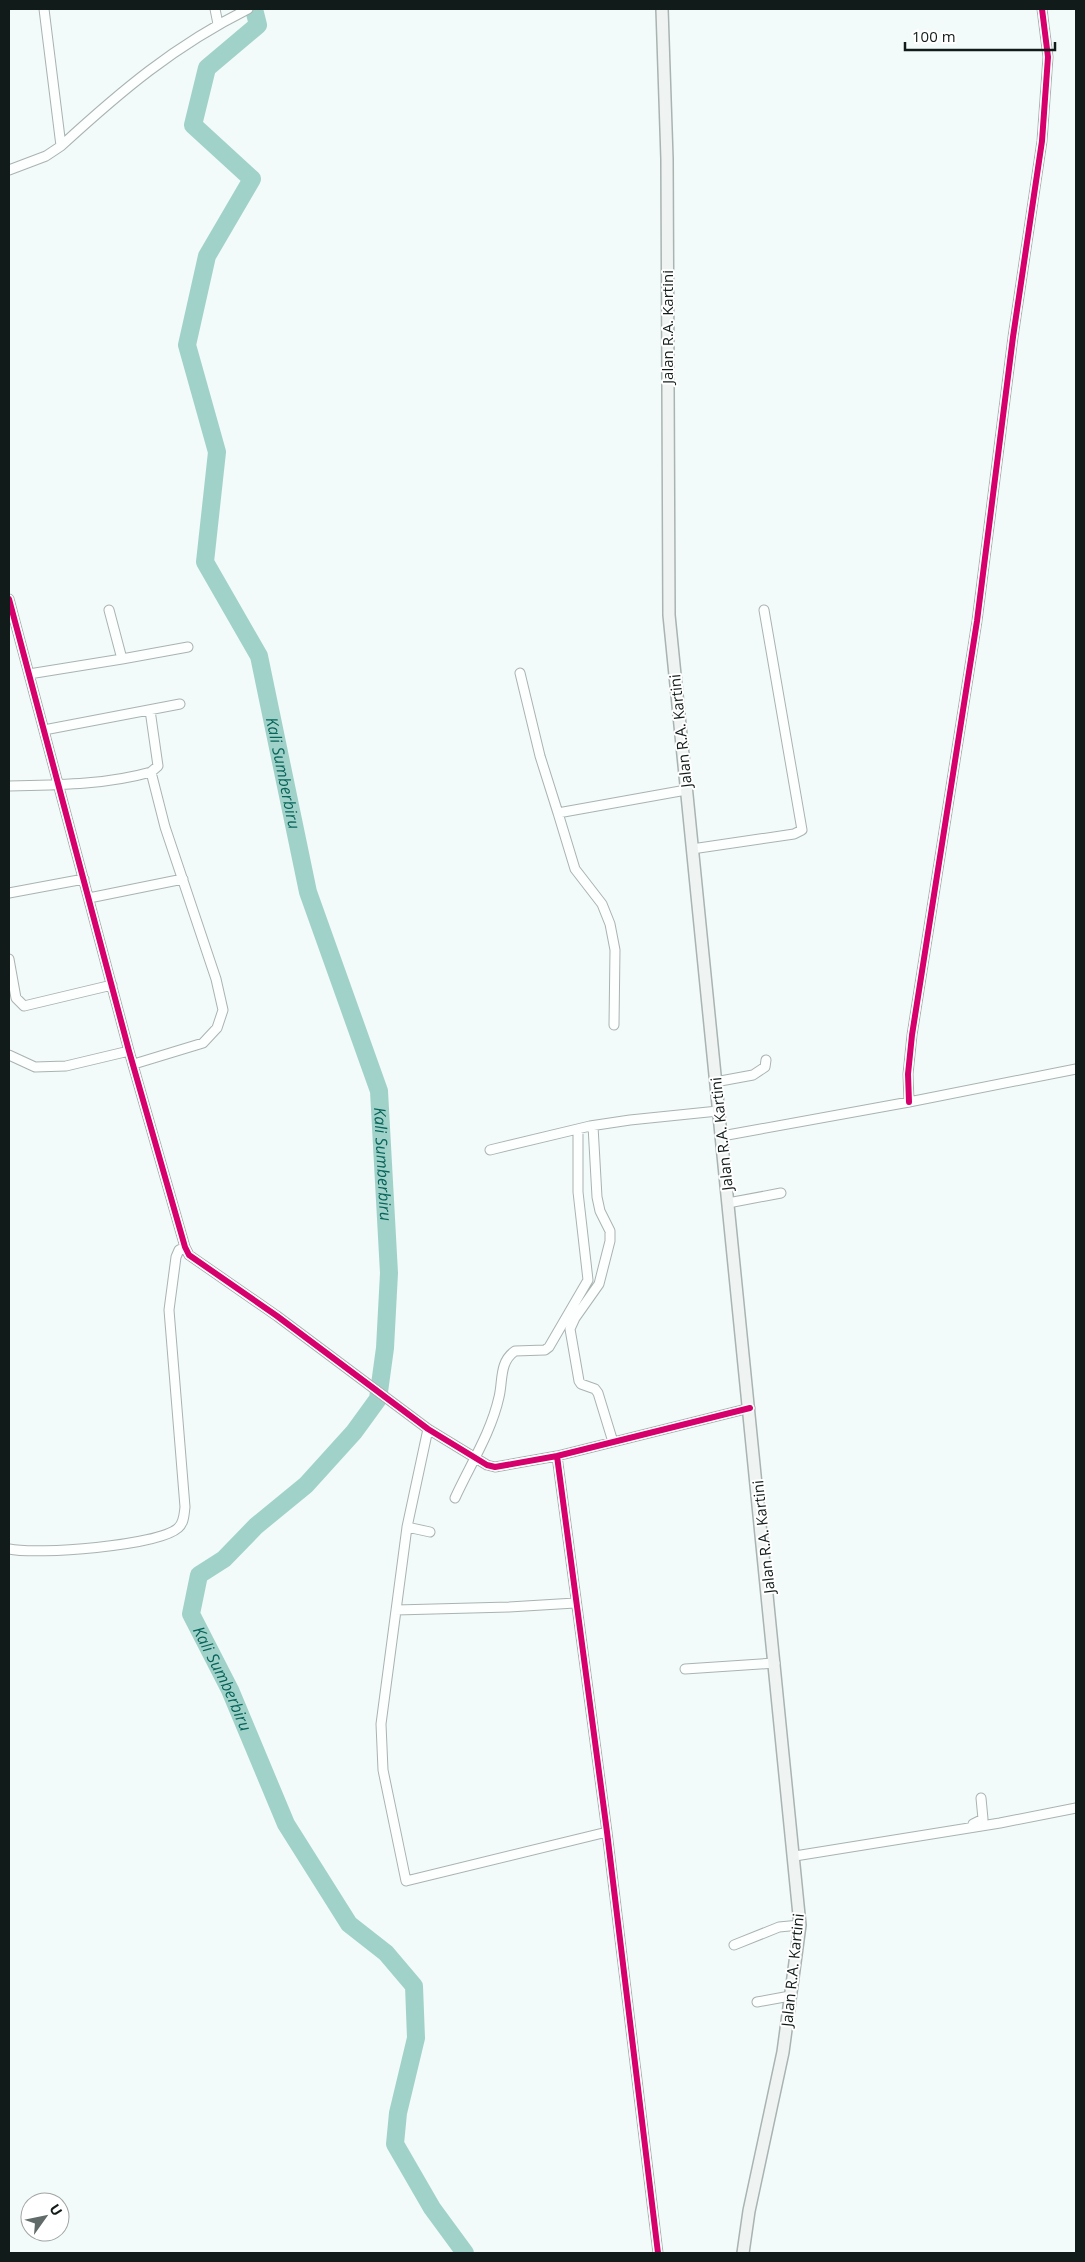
<svg xmlns="http://www.w3.org/2000/svg" width="1085" height="2262" viewBox="0 0 1085 2262" font-family="'Open Sans',sans-serif">
<style>
.lines{fill:none;stroke-linecap:round;stroke-linejoin:round}
.river{stroke:#a1d2c9;stroke-width:18}
.minor-casing{stroke:#a9b3b1;stroke-width:11}
.secondary-casing{stroke:#a9b3b1;stroke-width:14}
.minor{stroke:#fdfefe;stroke-width:9}
.secondary{stroke:#eff4f3;stroke-width:11}
.cycleway-casing{stroke:#fff;stroke-width:9}
.cycleway{stroke:#d6006c;stroke-width:6}
.labels{text-anchor:middle;dominant-baseline:central;stroke-width:4;stroke-linejoin:round;paint-order:stroke}
.street-label{font-size:15px;fill:#111c1a;stroke:#fff}
.water-label{font-size:16px;font-style:italic;fill:#06645a;stroke:#fff}
</style>
<rect width="100%" height="100%" fill="#f2fbf9"/>
<g class="lines">
<!-- river -->
<path class="river" id="s1" d="M254 9 258 25 207 68 193 125 252 179 207 256 187 345 217 452 205 562 259 656 308 892 379 1091 389 1273 385 1348 378 1399 354 1432 306 1485 256 1526 224 1559 199 1575 191 1614 230 1690 286 1824 349 1924 386 1953 414 1986 416 2038 398 2113 395 2144 432 2208 465 2253"/>
<defs>
<path id="minor" d="M215 9 218 24
M61 146C121 91 174 46 248 9
M9 170 46 156 61 146 44 9
M9 599 129 1051 185 1247 189 1255 277 1316 428 1429 487 1465 495 1467 557 1456 750 1408
M122 659 188 647
M520 673 540 756 558 813
M29 674 122 659 109 610
M150 710 158 766 151 772
M44 730 180 704
M9 786C56 785 105 785 151 772L165 827 216 979 223 1010 217 1028 203 1043 134 1064
M692 849 794 834 802 830 764 610
M9 893 84 879
M89 898 183 879
M9 959 16 998 24 1006 112 985
M614 1025 615 950 610 924 602 904 575 869 558 813 686 790
M9 1055 35 1067 66 1066 129 1051
M715 1082 753 1075 765 1067 766 1060
M909 1102 908 1074 912 1035 977 621 1013 337 1042 141 1048 57 1042 9
M593 1126 597 1197 600 1211 610 1231V1241L599 1284 575 1318 570 1329 579 1381 581 1384 595 1389 598 1393 613 1442
M722 1136 909 1102 1076 1069
M490 1150 590 1126 630 1120 718 1111
M728 1203 781 1193
M428 1429 407 1527 381 1724 383 1770 406 1881 607 1832
M557 1456 607 1832 658 2253
M455 1498C470 1465 491 1433 499 1397 503 1381 499 1362 515 1351L545 1350 549 1347 588 1280 578 1192V1129
M407 1527 430 1532
M9 1549C37 1555 158 1546 178 1528 184 1523 184 1515 185 1507L169 1310 176 1257 179 1250 185 1247
M396 1610 509 1607 575 1603
M685 1669 775 1663
M973 1824 983 1819 981 1798
M795 1856 1000 1823 1076 1808
M734 1945 779 1927 800 1925
M757 2002 790 1996"/>
<path id="secondary" d="M662 9 667 159 669 615 800 1925 783 2052 749 2211 743 2253"/>
</defs>
<!-- minor casing -->
<use href="#minor" class="minor-casing"/>
<!-- secondary casing -->
<use href="#secondary" class="secondary-casing"/>
<!-- minor -->
<use href="#minor" class="minor"/>
<!-- secondary -->
<use href="#secondary" class="secondary"/>
<defs>
<path id="cycleway" d="M9 599 129 1051 185 1247 189 1255 277 1316 428 1429 487 1465 495 1467 557 1456 750 1408
M909 1102 908 1074 912 1035 977 621 1013 337 1042 141 1048 57 1042 9
M557 1456 607 1832 658 2253"/>
</defs>
<!-- cycleway casing -->
<use href="#cycleway" class="cycleway-casing"/>
<!-- cycleway -->
<use href="#cycleway" class="cycleway"/>
</g>
<g class="labels">
<!-- street labels -->
<g class="street-label">
<text transform="translate(667 327) rotate(-90)">Jalan R.A. Kartini</text>
<text transform="translate(680 731) rotate(-96)">Jalan R.A. Kartini</text>
<text transform="translate(721 1134) rotate(-96)">Jalan R.A. Kartini</text>
<text transform="translate(763 1537) rotate(-96)">Jalan R.A. Kartini</text>
<text transform="translate(792 1970) rotate(-84)">Jalan R.A. Kartini</text>
</g>
<!-- water labels -->
<g class="water-label">
<text stroke="none"><textPath href="#s1" startOffset="852">Kali Sumberbiru</textPath></text>
<text stroke="none"><textPath href="#s1" startOffset="1258">Kali Sumberbiru</textPath></text>
<text stroke="none"><textPath href="#s1" startOffset="1858">Kali Sumberbiru</textPath></text>
</g>
</g>
<!-- border -->
<rect width="1085" height="2262" fill="none" stroke="#111c1a" stroke-width="20"/>
<!-- north arrow -->
<g transform="translate(45 2217) rotate(57)"><circle r="24" fill="#ffffff" stroke="#a0a4a3"/>
<path d="M0-4L9 19L0 12L-9 19Z" fill="#606a68"/>
<text y="-8" font-size="14" font-weight="bold" text-anchor="middle" fill="#111c1a">U</text>
</g>
<!-- scale -->
<path d="M905 42v8h150v-8" fill="none" stroke="#111c1a" stroke-width="2.5"/>
<text x="912" y="42" font-size="15" fill="#111c1a" stroke="#ffffff" stroke-width="4" paint-order="stroke">100 m</text>
</svg>
